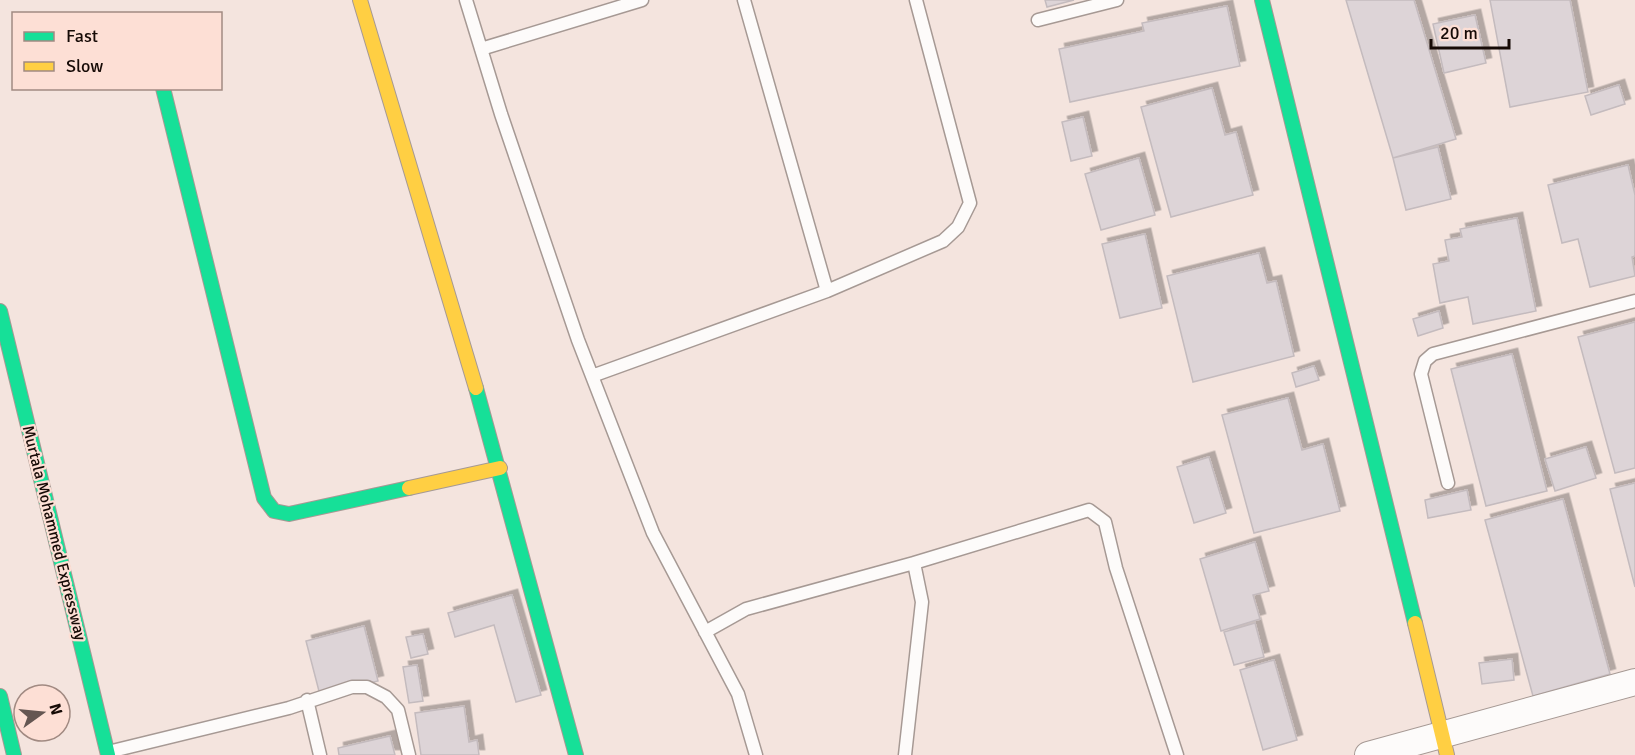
<svg xmlns="http://www.w3.org/2000/svg" width="1635" height="755" viewBox="0 0 1635 755" font-family="Signika,sans-serif">
<style>
.building{fill:#ddd4d7;stroke:#c4bbbe;stroke-width:1.5;filter:url(#shadow)}
.lines{fill:none;stroke-linecap:round;stroke-linejoin:round}
.lane-casing{stroke:#a69994;stroke-width:15}
.street-casing{stroke:#a69994;stroke-width:28}
.fast-casing{stroke:#a69994;stroke-width:16}
.slow-casing{stroke:#a69994;stroke-width:16}
.lane{stroke:#fdfbfa;stroke-width:12}
.street{stroke:#fdfbfa;stroke-width:26}
.fast{stroke:#16e098;stroke-width:14}
.slow{stroke:#ffcf43;stroke-width:14}
.labels{text-anchor:middle;dominant-baseline:central;stroke-width:4.5;stroke-linejoin:round;paint-order:stroke}
.street-label{font-size:16px;fill:#160a06;stroke:#fddfd5}
</style>
<defs>
<filter id="shadow"><feDropShadow dx="5.5" dy="-5.5" stdDeviation="0" flood-color="#0004"/></filter>
</defs>
<rect width="100%" height="100%" fill="#f4e4de"/>
<!-- building -->
<path class="building" d="M1045 0H1074L1047 7Z
M1346 0H1414L1456 139 1393 158Z
M1490 0H1570L1588 92 1510 107Z
M1227 6 1240 66 1070 102 1059 49 1144 31 1142 23Z
M1475 15 1486 63 1444 73 1433 24Z
M1619 85 1625 104 1591 115 1585 96Z
M1212 88 1225 135 1236 132 1253 195 1171 217 1141 107Z
M1083 117 1092 156 1071 161 1062 122Z
M1438 147 1451 199 1406 210 1393 158Z
M1139 158 1155 215 1101 230 1085 174Z
M1628 165 1635 195V256L1632 257 1635 276 1590 287 1578 239 1562 243 1548 185Z
M1517 218 1536 311 1473 324 1468 297 1440 303 1433 264 1449 261 1445 240 1462 237 1460 229Z
M1145 234 1162 308 1120 318 1102 244Z
M1259 253 1267 283 1276 281 1294 356 1193 382 1167 276Z
M1439 311 1443 328 1418 336 1413 319Z
M1635 322V468L1615 473 1578 337Z
M1512 354 1547 491 1486 506 1451 369Z
M1314 366 1319 380 1296 387 1292 373Z
M1288 398 1302 450 1323 444 1340 511 1254 533 1222 415Z
M1586 447 1596 478 1555 491 1545 459Z
M1209 457 1226 513 1194 523 1177 467Z
M1635 483V587L1610 489Z
M1467 490 1471 510 1428 518 1425 500Z
M1563 499 1610 674 1533 696 1485 520Z
M1255 542 1269 591 1253 595 1260 619 1221 631 1200 559Z
M512 595 541 695 516 702 494 625 455 637 448 613Z
M1255 623 1264 657 1234 665 1224 632Z
M364 626 378 681 320 695 306 641Z
M423 634 428 654 411 658 406 637Z
M1512 659 1514 680 1482 684 1479 663Z
M1274 660 1297 740 1263 750 1240 670Z
M417 665 423 701 409 703 403 667Z
M464 706 469 742 477 740 479 755H421L415 713Z
M390 736 395 755H339L338 748Z"/>
<g class="lines">
<defs>
<path id="lane" d="M466 0 501 114 578 340 653 533 738 694 756 755
M744 0 827 291
M1038 20 1117 0
M481 49 642 0
M592 376 827 291 943 241 958 227 970 203 916 0
M1448 483 1421 374 1425 361 1433 354 1635 301
M705 632 746 609 914 563
M307 700 320 755
M108 752 289 708 352 687H367L386 697 398 710 409 755
M905 755 922 602 914 563 1089 510 1105 522 1116 568 1177 755"/>
<path id="street" d="M1368 755 1635 682"/>
<path id="fast" d="M1262 0 1415 623
M163 88 264 498 274 511 289 514 409 488
M0 311 108 755
M476 388 576 755
M0 696 14 755"/>
<path id="slow" d="M360 0 476 388
M409 488 500 468
M1415 623 1447 755"/>
</defs>
<!-- lane casing -->
<use href="#lane" class="lane-casing"/>
<!-- street casing -->
<use href="#street" class="street-casing"/>
<!-- fast casing -->
<use href="#fast" class="fast-casing"/>
<!-- slow casing -->
<use href="#slow" class="slow-casing"/>
<!-- lane -->
<use href="#lane" class="lane"/>
<!-- street -->
<use href="#street" class="street"/>
<!-- fast -->
<use href="#fast" class="fast"/>
<!-- slow -->
<use href="#slow" class="slow"/>
</g>
<g class="labels">
<!-- street labels -->
<g class="street-label">
<text transform="translate(54 533) rotate(76)">Murtala Mohammed Expressway</text>
</g>
</g>
<!-- legend -->
<rect x="12" y="12" width="210" height="78" fill="#fddfd5" stroke="#a18a82" stroke-width="1.5"/>
<rect x="24" y="32" width="30" height="9" fill="#16e098" stroke="#a18a82" stroke-width="1.5"/>
<text x="66" y="42" font-size="18" fill="#160a06">Fast</text>
<rect x="24" y="62" width="30" height="9" fill="#ffcf43" stroke="#a18a82" stroke-width="1.5"/>
<text x="66" y="72" font-size="18" fill="#160a06">Slow</text>
<!-- north arrow -->
<g transform="translate(42 713) rotate(75)"><circle r="28" fill="#fddfd5" stroke="#a18a82" stroke-width="1.5"/>
<path d="M0-4.5L10 22L0 15L-10 22Z" fill="#645652"/>
<text y="-9" font-size="16" font-weight="bold" text-anchor="middle" fill="#160a06">N</text>
</g>
<!-- scale -->
<path d="M1431 39v9h78v-9" fill="none" stroke="#160a06" stroke-width="3"/>
<text x="1440" y="39" font-size="18" fill="#160a06" stroke="#fddfd5" stroke-width="4.5" paint-order="stroke">20 m</text>
</svg>
